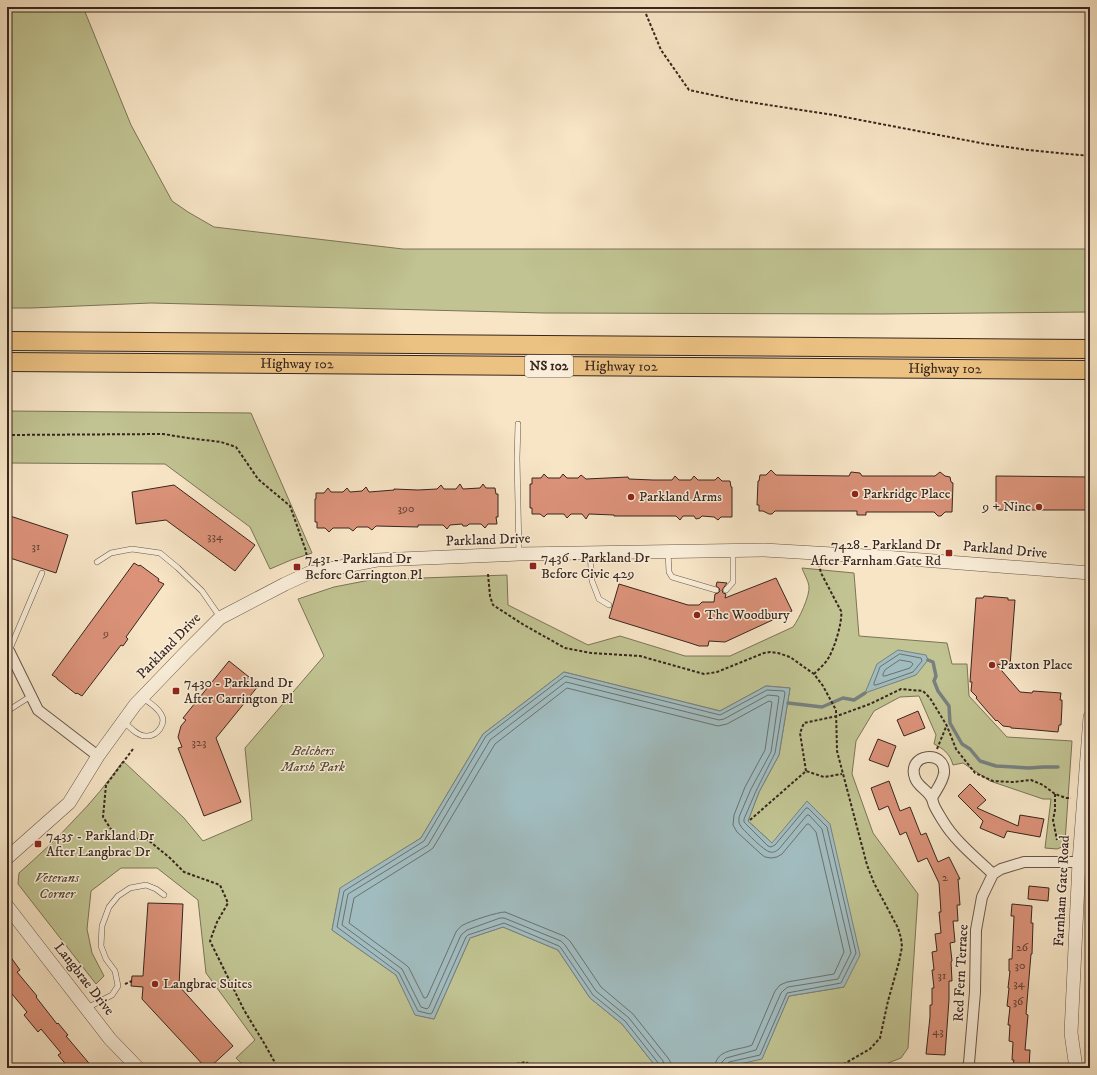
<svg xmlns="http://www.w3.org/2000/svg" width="1097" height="1075" viewBox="0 0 1097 1075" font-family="'IM FELL DW Pica',serif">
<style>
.green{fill:#c1c392;stroke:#7c7458}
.water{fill:#a1bcbf;stroke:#77807f}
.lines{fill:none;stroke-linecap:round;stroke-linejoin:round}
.shore{stroke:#6c716e;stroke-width:1}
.stream{stroke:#77807f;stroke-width:3.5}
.building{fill:#db9279;stroke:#38261e}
.service-casing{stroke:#685648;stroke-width:6}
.minor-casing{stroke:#685648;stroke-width:12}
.tertiary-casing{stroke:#685648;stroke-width:14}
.motorway-casing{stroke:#38261e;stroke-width:20}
.path{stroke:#38261e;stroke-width:2;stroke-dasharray:3 2;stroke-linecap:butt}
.service{stroke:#faeeda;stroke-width:5}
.minor{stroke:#faeeda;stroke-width:10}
.tertiary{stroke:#faeeda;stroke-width:13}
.motorway{stroke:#ecc283;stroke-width:18}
.poi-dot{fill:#8f2418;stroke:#faeeda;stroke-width:1.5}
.labels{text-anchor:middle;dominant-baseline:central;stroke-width:3;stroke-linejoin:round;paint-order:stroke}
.number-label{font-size:12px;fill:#614135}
.shield{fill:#faeeda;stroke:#726256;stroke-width:1}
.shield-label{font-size:13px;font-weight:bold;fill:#38261e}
.street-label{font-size:14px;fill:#38261e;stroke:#faeeda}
.poi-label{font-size:14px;fill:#38261e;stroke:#faeeda;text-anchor:start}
.park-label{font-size:14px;font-style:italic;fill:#5a4d3b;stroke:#faeeda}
</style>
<rect width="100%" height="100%" fill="#f7e5c6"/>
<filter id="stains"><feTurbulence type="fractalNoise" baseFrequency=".005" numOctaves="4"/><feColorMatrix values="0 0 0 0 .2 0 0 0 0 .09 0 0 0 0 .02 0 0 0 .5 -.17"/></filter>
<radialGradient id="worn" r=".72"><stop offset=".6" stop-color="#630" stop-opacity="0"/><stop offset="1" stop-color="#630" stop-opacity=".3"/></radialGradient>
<!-- green -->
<path class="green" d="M7 7H83L131 125 172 201 188 212 214 227 403 249H1090V312L881 314 544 313 151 303 31 308H7Z
M7 411 251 413 312 553 291 560 270 569 250 527 165 464 7 463Z
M802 568 854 573 859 636 947 643 952 664H967L969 696 1007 737 1072 741 1065 842 1062 847 1057 849 1045 848 1051 799H1043L990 781 963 763 953 765C950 754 944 749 934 744L936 735 919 696 900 697 874 711 856 741 852 774 873 833 918 894 908 1048 901 1058 875 1068H722L762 1058 789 996 844 987 772 843 748 821 759 792 779 755 790 688 766 686 720 711 564 672 483 734 421 838 340 889 332 930 396 975 416 1015 434 1019 470 938 503 927 558 950 590 998 622 1024 657 1068H246L236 1058 255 1040 206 973 198 900 157 868H121L91 891 87 929 92 953 104 976 96 984 18 884 19 873C38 856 57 839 74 820 92 802 108 782 123 761L184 818 203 841 252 820 245 748 324 656 298 599 334 587 370 580 394 579 507 575 508 605 588 645 620 636 685 656H730L793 627C799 619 810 596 809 586 808 580 804 574 802 568Z"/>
<!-- water -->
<path class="water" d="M898 650 926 655 928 660 916 675 865 693 877 664Z
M564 672 720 711 766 686 790 688 779 755 759 792 748 821 772 843 807 801 830 824 860 955 844 987 789 996 762 1059 722 1068H657L622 1024 590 998 558 950 503 927 470 938 434 1019 415 1015 396 975 332 930 340 888 421 838 483 734Z"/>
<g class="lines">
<!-- shore -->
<path class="shore" d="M900 654 921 658 922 661 913 672 876 685H874V683L880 667Z
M900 660 911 662 913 664 910 668 885 676H883V674L885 670Z
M660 1068 659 1064 625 1021 593 995 561 948 559 946 504 923 468 935 466 937 432 1013 430 1014 418 1011 399 973 337 927 344 891 424 841 486 736 565 676 720 715 722 714 767 690 784 691 785 693 775 753 756 791 744 819V822L768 846 771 847 775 845 806 808H808L827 827 856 953 841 983 787 993 760 1055 729 1062 726 1065V1068
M665 1068 663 1061 629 1018 596 991 565 945 561 941 504 918H500L467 930 461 935 429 1007 427 1009 421 1007 402 969 342 925 348 894 428 845 490 740 566 682 719 720 724 719 768 695 778 696 779 697 771 752 751 789 739 817V823L742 828C747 833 764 851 770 852 774 853 776 851 779 849L807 815H809L822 829 851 953 838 979 788 987 784 990 781 993 756 1050 726 1058 722 1062 721 1068
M671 1068V1063L668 1058 633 1014 601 987 570 941 564 936 505 912C498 912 470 921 463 925 460 927 458 929 456 932L427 997 425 998H424L409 968 406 965 349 923 354 898 429 851 433 848 495 744 567 688 718 726 727 724 769 701 772 702 765 750 745 787 734 815 733 825 737 832 761 854 765 857 771 858 777 857 782 854 807 824H809L816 832 844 952 834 974 787 982 780 985 775 991 752 1045C738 1051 715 1048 715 1068"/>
<!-- stream -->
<path class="stream" d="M928 660 933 662 936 676 934 681 938 691 949 706 950 723 962 744 970 749 980 761 996 766 1029 768 1043 767H1058
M788 703 822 707 843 698 854 700 865 693"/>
</g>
<!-- building -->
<path class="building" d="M771 470 776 475 849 476 851 472 860 473 862 476H935L940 472 945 476 950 477 951 482 953 483 952 512H945L941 516H938L934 512H866V515H857V511H775L772 514H769L763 511H759V505H757L758 481H759L760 475H766Z
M544 474 548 478H560L563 474 567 478H578L581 475 586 479 628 477 629 479 653 480H672L675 476 679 480H691L694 476 698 480H715L718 477 722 481H730L731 487H732V517H721L718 520 714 517 702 516 700 518 696 519 694 516H683L680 520 676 516H614V515L589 514 586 519 582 514H571L567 518 564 514H547L544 517 540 514H532V508H530V484H532V478H541Z
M996 476 1090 477V510H996Z
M460 484 463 489 480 488 483 484 486 488H495L496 494H498V517H496L497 524H488L485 528 481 524H469L467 526H463L462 524 450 525 447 529 443 525H418V527L376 526 372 530 368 527H357L353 531 349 528H333L329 532 325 528H317V522H315V499H316V493H324L328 488 331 492H343L347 488 350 492 362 491 366 487 369 492 394 490V489L418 490 437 489 441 485 444 489H456Z
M174 485 255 545 235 571 166 520 136 524 132 492Z
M7 515 68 535 56 573 7 557Z
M134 563 139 566 140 565 159 579 158 581 164 584 126 637 128 639 123 646 121 645 82 696 77 693 76 694 57 679V678L52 675Z
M776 578 792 611 725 642 709 641 708 646H699L690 643 609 618 619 584 688 605H699L702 602H714L715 594 718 593 720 591 719 588 716 586 717 582 727 583 722 590 723 593 726 594 725 598Z
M984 596 1008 598V600H1015L1010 666 996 664 1020 692 1032 693 1033 691 1061 693 1060 700H1062V706L1061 725H1059L1058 732 1025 729 1011 728V727L1003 726 997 720 996 721 988 712 976 698 977 697 971 691 972 682H970L976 598H983Z
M229 661 259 685 216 738 241 802 204 816 178 748 182 747 178 737 181 726 186 720 183 718Z
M918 711 925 728 904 736 897 720Z
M878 739 896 746 888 767 869 760Z
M889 781 900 811 910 807 921 835 926 833 938 862 949 857 960 879H958L960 905H957L958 921H953L955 942 950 943 952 961 951 962 952 981H949V1000L945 1055 926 1054 930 1017V1005H932V988H934L932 970H934L932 952 937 951 935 934 941 933 939 912H941L939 883 927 858 918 862 906 832 900 835 888 806 879 810 871 788Z
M970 784 986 800 977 808 1018 826 1020 815 1044 819 1040 837 1007 831 1004 838 980 828 983 821 958 796Z
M1029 886 1049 888 1048 901 1028 899Z
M148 903 183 904 179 986 233 1046 209 1068H206L142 999 143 987 131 986 132 976H143Z
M1012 904 1032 906 1031 923H1033L1032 954H1031L1026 1014 1028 1015 1025 1050H1030L1029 1068H1012L1014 1060H1012L1013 1042 1009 1041 1010 1025H1008L1010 1007 1007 1006 1009 988H1008L1010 971H1009V959H1012L1014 916H1011Z
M7 952 20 970 17 972 37 996 36 997 57 1024 58 1023 68 1035 66 1036 93 1068H69L58 1055 61 1053 41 1029 38 1032 24 1015 27 1012 7 988Z"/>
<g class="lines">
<defs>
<path id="service" d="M518 424 517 458 519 553
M668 552 669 572 672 577 716 590
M590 554 592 581 599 599 609 605
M97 562 111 553 132 549 160 553 178 568 202 591 220 617
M726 590 733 582V552
M8 651H9L42 573
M7 716 9 710 31 696
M124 722C130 727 138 737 147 736 157 736 167 724 161 714 157 707 150 703 143 698
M87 1008 112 995 118 986 115 971 106 959 101 946 102 926 109 907 118 896 130 888 146 885 156 889 164 895"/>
<path id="minor" d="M9 651 38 710 98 756
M932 798C936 790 943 782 944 773 946 749 906 753 915 778 918 787 928 790 932 799 933 801 933 803 934 805 936 810 940 816 943 821 955 841 975 857 993 874
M967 1068 969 1063 975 992 976 930 982 897 993 874 1001 869 1024 862H1079L1090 864"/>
<path id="tertiary" d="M7 858 69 803 98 756 135 705 185 653 220 618 285 584 309 573 377 560 519 554 764 550 884 557 1090 573
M7 906 110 1039 138 1068
M1076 1068 1071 1033 1079 862 1090 717"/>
<g id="motorway">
<path d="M7 341 1090 349"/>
<path id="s1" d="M7 362 1090 370"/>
</g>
</defs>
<!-- service casing -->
<use href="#service" class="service-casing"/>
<!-- minor casing -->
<use href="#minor" class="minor-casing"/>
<!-- tertiary casing -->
<use href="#tertiary" class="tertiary-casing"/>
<!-- motorway casing -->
<use href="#motorway" class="motorway-casing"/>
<!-- path -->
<path class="path" d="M646 14 661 50 689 90 736 100 834 115 986 144 1028 150 1090 156
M7 435 163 434 188 438 221 442 236 447 258 479 290 506 306 551 307 561
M488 574 490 596 493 605 524 625 565 648 591 653 640 656 704 674 717 672 764 653 770 652 778 653 790 657 814 674 823 686 836 710 837 751 867 865 874 883 898 928 901 938 902 947 899 962 888 1001 880 1038 870 1049 837 1068
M814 674C819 669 826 663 829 657 834 649 843 621 841 611L821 573 819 565
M133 749 106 785 103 817 116 837 148 840 170 858 184 872 220 885 228 903 217 922 210 941 244 1010 264 1043 278 1068
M937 749 946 727
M806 771 800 733 804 723 837 716 870 704 901 689 923 691 930 698 947 726 956 749 975 773 993 781 1013 782 1031 780 1043 785 1055 794 1066 798H1071
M1055 794V810L1053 820 1057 840
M750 820 806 771 824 777 842 774
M125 984 132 981
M497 1068 526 1062 534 1068"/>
<!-- service -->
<use href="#service" class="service"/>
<!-- minor -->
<use href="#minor" class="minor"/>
<!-- tertiary -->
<use href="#tertiary" class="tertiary"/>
<!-- motorway -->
<use href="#motorway" class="motorway"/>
</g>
<!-- markers -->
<g class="poi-dot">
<circle cx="855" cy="494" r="4"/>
<circle cx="631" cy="497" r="4"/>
<circle cx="1039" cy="507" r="4"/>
<rect x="945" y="549" width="8" height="8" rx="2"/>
<rect x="529" y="562" width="8" height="8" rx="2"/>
<rect x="293" y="563" width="8" height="8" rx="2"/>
<circle cx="697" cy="615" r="4"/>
<circle cx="992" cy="665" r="4"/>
<rect x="172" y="687" width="8" height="8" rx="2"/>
<rect x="34" y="840" width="8" height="8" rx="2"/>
<circle cx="155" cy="984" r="4"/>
</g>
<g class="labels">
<!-- number labels -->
<g class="number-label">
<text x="406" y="508">390</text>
<text x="215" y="536">334</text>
<text x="36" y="546">31</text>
<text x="106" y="633">9</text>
<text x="199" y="742">323</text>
<text x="945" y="877">2</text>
<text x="1022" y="947">26</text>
<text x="1020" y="965">30</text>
<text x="942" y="975">31</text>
<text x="1019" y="983">34</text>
<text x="1018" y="1001">36</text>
<text x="938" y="1031">43</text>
</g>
<!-- shield labels -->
<rect class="shield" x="525" y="355" width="48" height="22" rx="3"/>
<g class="shield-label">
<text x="549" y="366">NS 102</text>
</g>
<!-- street labels -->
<g class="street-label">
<text stroke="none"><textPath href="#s1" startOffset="290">Highway 102</textPath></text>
<text stroke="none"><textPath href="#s1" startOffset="614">Highway 102</textPath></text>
<text stroke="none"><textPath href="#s1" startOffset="938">Highway 102</textPath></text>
<text transform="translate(488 540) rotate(-2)">Parkland Drive</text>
<text transform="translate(1005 550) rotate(5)">Parkland Drive</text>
<text transform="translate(169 646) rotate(-46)">Parkland Drive</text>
<text transform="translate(1062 891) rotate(-87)">Farnham Gate Road</text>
<text transform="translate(961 973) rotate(-87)">Red Fern Terrace</text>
<text transform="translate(84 979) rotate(52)">Langbrae Drive</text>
</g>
<!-- poi labels -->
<g class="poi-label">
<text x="863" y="494">Parkridge Place</text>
<text x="639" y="497">Parkland Arms</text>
<text x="1031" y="507" text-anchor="end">9 + Nine</text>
<text x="941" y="545" text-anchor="end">7428 - Parkland Dr<tspan x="941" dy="16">After Farnham Gate Rd</tspan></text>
<text x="541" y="558">7436 - Parkland Dr<tspan x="541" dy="16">Before Civic 429</tspan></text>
<text x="305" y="559">7431 - Parkland Dr<tspan x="305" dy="16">Before Carrington Pl</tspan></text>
<text x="705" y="615">The Woodbury</text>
<text x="1000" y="665">Paxton Place</text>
<text x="184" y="683">7430 - Parkland Dr<tspan x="184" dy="16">After Carrington Pl</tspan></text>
<text x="46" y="836">7435 - Parkland Dr<tspan x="46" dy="16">After Langbrae Dr</tspan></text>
<text x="163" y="984">Langbrae Suites</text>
</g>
<!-- park labels -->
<g class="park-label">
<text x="313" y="751">Belchers<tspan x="313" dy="16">Marsh Park</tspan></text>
<text x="57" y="878">Veterans<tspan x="57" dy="16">Corner</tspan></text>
</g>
</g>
<!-- margin -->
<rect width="1097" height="1075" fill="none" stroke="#f7e5c6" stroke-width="24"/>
<rect x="8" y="8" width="1081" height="1059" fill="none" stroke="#38261e" stroke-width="2"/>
<rect x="12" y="12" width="1073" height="1051" fill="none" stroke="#38261e"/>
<rect width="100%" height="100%" filter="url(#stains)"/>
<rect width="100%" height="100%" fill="url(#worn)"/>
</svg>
